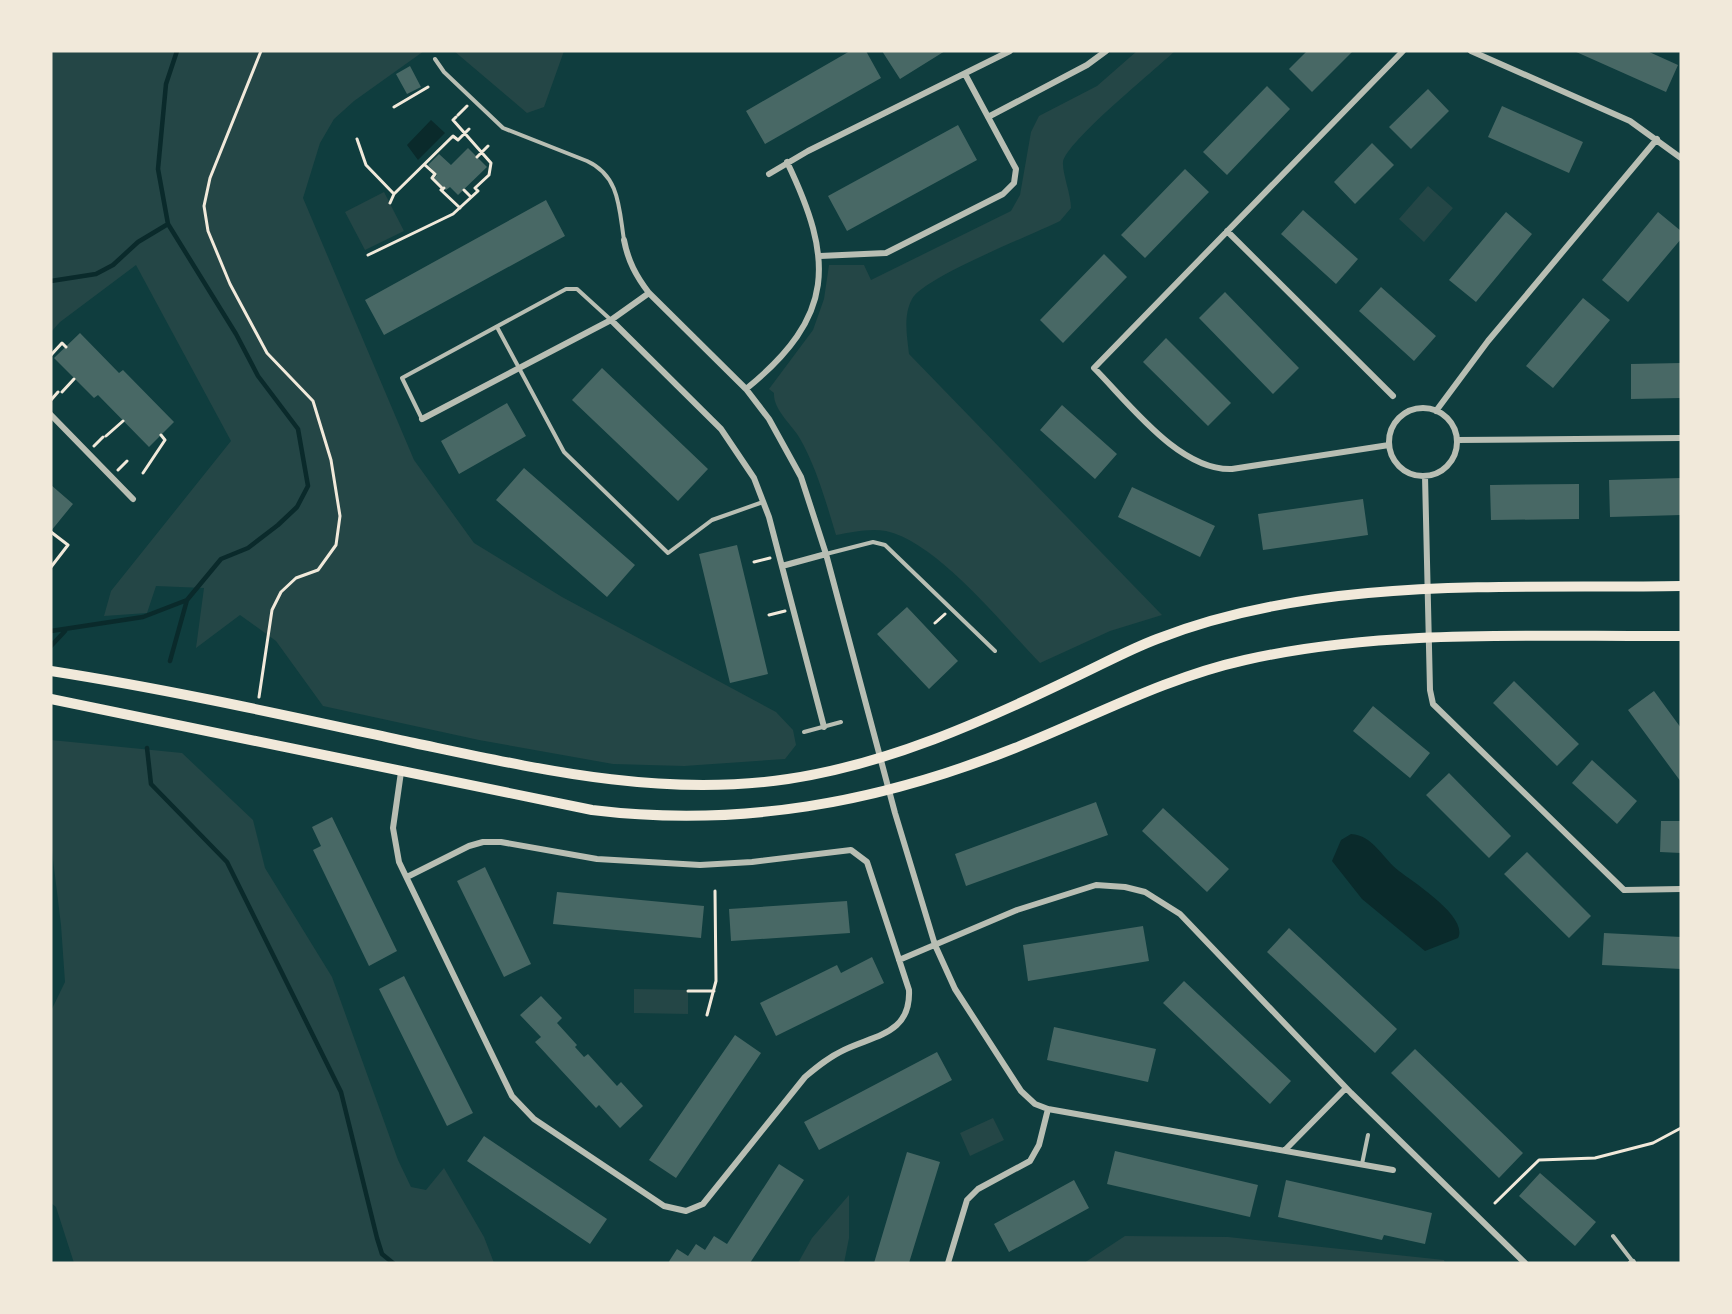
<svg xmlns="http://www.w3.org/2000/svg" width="1732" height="1314" viewBox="0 0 1732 1314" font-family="Montserrat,sans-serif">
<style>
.green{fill:#244646}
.water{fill:#0a2a2b}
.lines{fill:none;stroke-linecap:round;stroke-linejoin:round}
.stream{stroke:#0a2a2b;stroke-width:4.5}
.building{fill:#486865}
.path{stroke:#f1e9da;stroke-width:3}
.service{stroke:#b8beb3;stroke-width:4}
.minor{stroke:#b8beb3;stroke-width:6}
.secondary{stroke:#f1e9da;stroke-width:10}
</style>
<rect width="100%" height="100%" fill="#0f3d3e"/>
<!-- green -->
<path class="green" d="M51 51H424L354 101 334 119 320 143 303 198 414 460 474 543 562 597 776 712 793 730 796 745 785 759 684 766 613 764 479 740 323 706 276 641 240 615 196 648 204 588 156 586 147 613 104 616 111 591 231 441 136 265 60 322 51 332Z
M454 51H564L544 107 527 113Z
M1137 51H1175C1156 69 1066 142 1063 162 1062 173 1071 194 1071 208L1060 221C1032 235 924 277 912 299 903 316 907 335 909 354L1162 615 1110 631 1040 663C1003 625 937 542 886 531 870 528 852 532 836 535 826 502 816 466 799 437 790 423 773 409 774 393L769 389 813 330 824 299 829 265H864L871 280 1011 211 1020 195 1031 132 1039 116 1097 86Z
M1428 186 1453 208 1424 242 1399 219Z
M384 192 404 231 365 250 345 212Z
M51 740 182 753 253 820 265 868 332 977 398 1160 411 1187 426 1190 444 1168 484 1237 494 1263H74L56 1207 51 1203V1011L65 982 61 925 51 843Z
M634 989 688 990V1014L634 1013Z
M993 1118 1004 1140 970 1156 960 1133Z
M849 1195V1238L844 1263H798L812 1238Z
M1125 1236 1228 1237 1444 1260 1445 1263H1084Z"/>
<!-- water -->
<path class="water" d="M431 120 445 133 418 160 407 145Z
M1351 834C1373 835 1383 859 1399 871 1413 882 1469 917 1458 938L1425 951 1362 899 1332 861 1341 840Z"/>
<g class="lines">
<!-- stream -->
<path class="stream" d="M51 281 96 274 113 265 138 242 168 224
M51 631 143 617 187 600
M51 646 65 631
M170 661 187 600 221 559 248 548 278 525 297 507 308 486 298 429 258 376 236 334 168 224 158 169 166 84 177 51
M147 748 151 784 227 862 341 1092 377 1238 382 1254 393 1263"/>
</g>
<!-- building -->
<path class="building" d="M850 51H866L881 78 765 144 746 111Z
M882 51H945L900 79Z
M1307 51H1353L1312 92 1289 69Z
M1574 51H1647L1678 65 1666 92Z
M410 66 421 87 407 94 396 74Z
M1267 86 1290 109 1227 175 1203 152Z
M1428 89 1449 111 1411 149 1389 127Z
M1502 106 1583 142 1569 173 1488 137Z
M958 125 977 160 847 231 828 196Z
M1372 143 1394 165 1355 204 1334 182Z
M468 148 487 167 458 195 450 187 446 190 434 178 437 175 428 165 439 154 451 165Z
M1185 169 1209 192 1145 258 1121 235Z
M546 200 565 236 384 335 365 300Z
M1303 210 1358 259 1336 284 1281 234Z
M1506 212 1532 234 1476 302 1449 280Z
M1658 212 1681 231V239L1628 302 1602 280Z
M1104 254 1127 277 1063 343 1040 320Z
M1381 287 1436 336 1414 361 1359 311Z
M1225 292 1299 368 1273 394 1199 318Z
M1583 298 1610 320 1553 388 1526 366Z
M80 333 119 373 123 370 174 422 149 447 98 395 94 398 54 358Z
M1166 338 1231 403 1208 426 1143 362Z
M1681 363V398L1631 399V364Z
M602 368 708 469 678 501 572 400Z
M507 403 526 436 459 474 441 441Z
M1062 405 1117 454 1095 479 1040 430Z
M524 468 635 565 607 597 496 500Z
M1681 478V515L1610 517 1609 480Z
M1579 484V519L1491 520 1490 485Z
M51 485 73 504 51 531Z
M1132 487 1215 526 1200 557 1118 517Z
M1363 499 1368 535 1263 550 1258 514Z
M737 545 768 674 730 683 699 554Z
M907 607 958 661 929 689 877 634Z
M1514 681 1579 744 1557 766 1493 703Z
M1654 691 1681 728V782L1628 710Z
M1373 706 1430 753 1410 778 1353 731Z
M1592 760 1637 801 1617 824 1572 783Z
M1449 773 1511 836 1489 858 1426 795Z
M1096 802 1108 835 966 886 955 854Z
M1163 808 1229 869 1207 892 1142 831Z
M332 817 397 951 369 966 313 850 321 846 312 827Z
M1661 821H1681V853L1660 852Z
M1527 852 1591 916 1569 938 1504 874Z
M485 867 531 964 504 977 457 881Z
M557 892 704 906 701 938 553 924Z
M847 901 850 933 731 941 729 909Z
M1143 926 1149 961 1028 981 1023 945Z
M1289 928 1397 1029 1375 1053 1267 952Z
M1604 933 1681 937V969L1602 965Z
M872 957 884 983 776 1036 760 1003 837 965 841 973Z
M404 976 473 1113 447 1126 379 989Z
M1184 981 1291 1081 1270 1104 1163 1003Z
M541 996 562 1018 557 1023 577 1045 575 1047 584 1057 588 1054 617 1086 621 1082 643 1106 620 1128 599 1105 596 1108 535 1042 541 1037 520 1015Z
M1054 1027 1156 1049 1148 1082 1047 1060Z
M735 1035 761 1053 676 1178 649 1160Z
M1415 1049 1523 1153 1499 1178 1391 1073Z
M937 1052 952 1080 819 1150 804 1122Z
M484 1136 607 1219 590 1244 467 1161Z
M1115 1151 1258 1185 1250 1217 1107 1184Z
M907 1152 940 1162 909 1263H874Z
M779 1164 804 1180 750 1263H668L677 1249 688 1256 696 1244 705 1250 714 1236 727 1244Z
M1540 1173 1596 1222 1575 1246 1519 1196Z
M1074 1180 1089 1208 1009 1252 994 1224Z
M1286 1180 1432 1213 1425 1244 1384 1235 1382 1240 1278 1217Z"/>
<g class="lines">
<!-- path -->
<path class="path" d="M394 107 428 87
M458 115 467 106
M357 139 366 165 394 194
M477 157 488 146
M425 165 435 174 432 178 443 189
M444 188 441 190 460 208
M464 190 471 197
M390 203 394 194 453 136 458 140 469 129
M368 255 453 214 478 191 475 188 489 175 491 163 453 120 456 117
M51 355 62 343 66 347
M62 392 74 379
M51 400 58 392
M106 436 123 421
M94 446 103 437
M118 470 127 461
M143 473 165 440 161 435
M51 532 68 545 51 567
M754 562 770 558
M769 615 785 611
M935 623 945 614
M259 697 272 610 281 592 296 578 318 570 336 545 340 516 331 460 313 401 267 353 230 284 208 231 204 206 210 178 261 51
M688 991H714
M707 1015 716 981 715 891
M1495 1203 1539 1160 1595 1158 1653 1143 1681 1128"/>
<!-- service -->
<path class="service" d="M435 59 444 72 503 128 587 161C620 176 619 209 624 240
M497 327 564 452 668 553 712 520 763 502
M422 419 402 378 566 289H577L611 320
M826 554 873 542 885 545 995 651
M804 732 841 722
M1362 1164 1368 1135
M1613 1236 1633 1262"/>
<!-- minor -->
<path class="minor" d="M1471 51 1630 121 1681 158
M988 117 1087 65 1106 51
M769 174 808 151 1010 51
M1227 231 1393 396
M624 240C628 261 636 276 649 293L746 389 769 419 801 477 826 554 895 813 935 945 955 989 1021 1091 1035 1104 1048 1109 1393 1170
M820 256 886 253 1003 194 1014 183 1016 169 965 74
M611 320 721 429 754 478 769 517 824 727
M746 389C836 316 834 260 787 162
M1389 442a34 34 0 1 1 68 0a34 34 0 1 1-68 0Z
M1436 411 1488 341 1657 139
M51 415 133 499
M422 419 611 320 649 293
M1457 440 1681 438
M1389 445 1232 469C1179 471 1129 403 1094 368L1403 51
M1425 476 1430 690 1433 704 1624 890 1681 889
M782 566 826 554
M401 772 393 828 399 862 512 1096 534 1119 664 1206 686 1211 703 1204 805 1077C818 1066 829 1057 844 1050 875 1035 911 1034 909 990L867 862 851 850 752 862 700 865 597 859 501 842H483L469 846 407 877
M899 960 1017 910 1096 885 1125 887 1145 892 1180 914 1351 1093 1525 1263
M1285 1150 1346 1088
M948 1263 967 1200 978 1189 1030 1161 1039 1145 1048 1109
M1631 1263 1633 1262"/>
<!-- secondary -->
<path class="secondary" d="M51 671C173 690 293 717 414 743 538 769 661 798 788 779 888 764 982 722 1073 678 1101 665 1128 650 1157 639 1320 575 1509 589 1681 586
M51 699 592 810C739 828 878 803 1015 748 1091 718 1164 678 1245 660 1387 628 1536 637 1681 636"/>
</g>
<!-- border -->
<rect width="1732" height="1314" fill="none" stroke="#f1e9da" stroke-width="105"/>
</svg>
